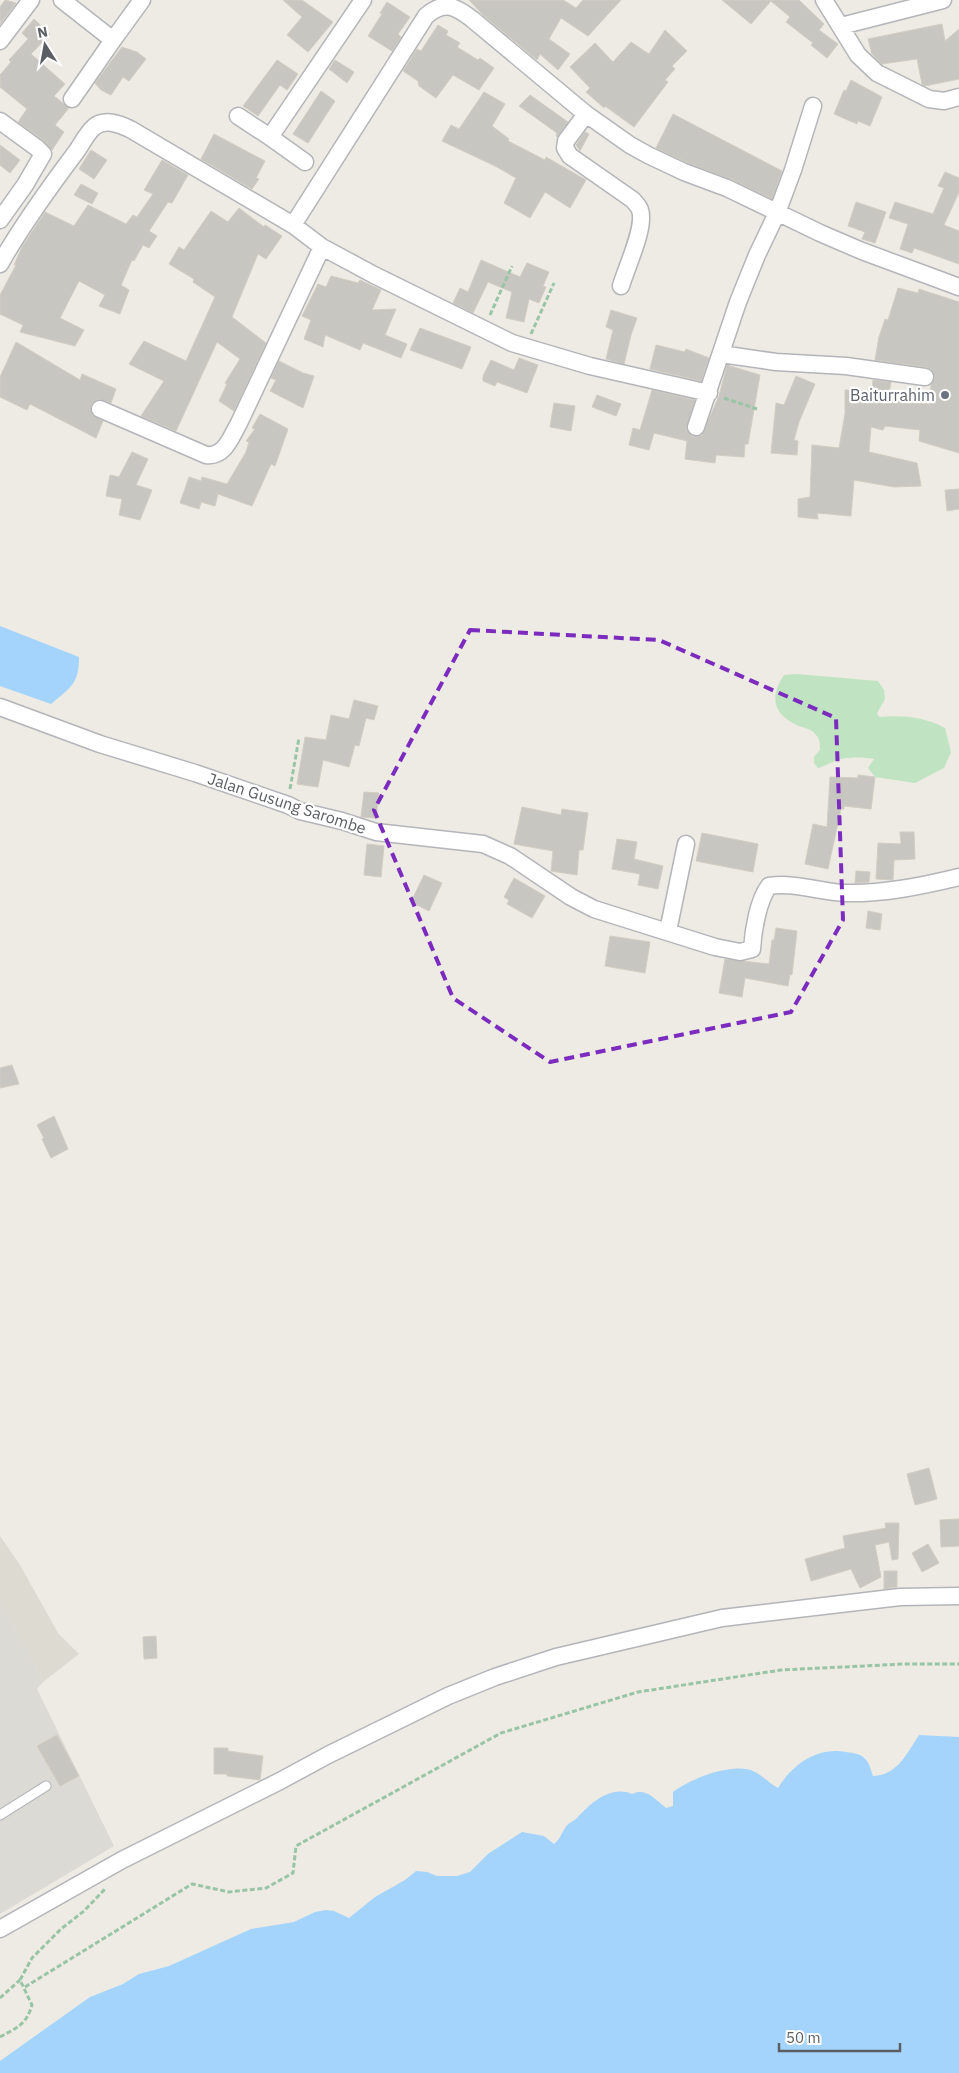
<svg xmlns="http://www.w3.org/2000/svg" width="959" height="2073" viewBox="0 0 959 2073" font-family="'IBM Plex Sans',sans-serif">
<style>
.industrial{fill:#dcdad5}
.education{fill:#dddad1}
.green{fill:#c0e4c1}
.water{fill:#a4d4fc}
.building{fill:#c8c6c0;stroke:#d2cdc1}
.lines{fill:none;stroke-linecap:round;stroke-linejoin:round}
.service-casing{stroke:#b3b5ba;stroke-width:11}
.minor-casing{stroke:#b3b5ba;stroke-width:19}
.path{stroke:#99c5a6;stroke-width:3;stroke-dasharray:5 2.5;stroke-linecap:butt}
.service{stroke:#fff;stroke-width:9}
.minor{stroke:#fff;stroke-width:16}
.marked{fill:none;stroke:#7b2cbf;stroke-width:4;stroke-dasharray:10 6;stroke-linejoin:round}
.worship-dot{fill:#6b7280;stroke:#fff;stroke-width:2}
.labels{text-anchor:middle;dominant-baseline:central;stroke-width:4.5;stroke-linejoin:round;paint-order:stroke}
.worship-label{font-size:16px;fill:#5b616d;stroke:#fff;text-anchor:end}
.street-label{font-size:16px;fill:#5b5e63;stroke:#fff}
</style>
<rect width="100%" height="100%" fill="#edebe3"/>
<!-- industrial -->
<path class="industrial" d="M0 1598 43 1682 37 1689 114 1846 0 1914Z"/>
<!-- education -->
<path class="education" d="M0 1536 20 1565 58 1633 79 1654 43 1682 0 1598Z"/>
<!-- green -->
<path class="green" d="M797 674 878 681 884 690 885 699 877 713 879 717C902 715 925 717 945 728L951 752 944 768 915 783 875 777 868 768 874 759C864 757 851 757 841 759 833 761 826 766 818 768L814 763V757L820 750C820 744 820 739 816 735 812 729 805 728 799 726 773 715 769 698 784 675Z"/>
<!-- water -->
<path class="water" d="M0 626 79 657C79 684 71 687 51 704L0 686Z
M919 1735 959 1737V2073H0V2061L90 1997 123 1984 139 1974 169 1966 251 1929 294 1922 315 1912 326 1910 334 1911 349 1918 375 1897 405 1880 416 1871 427 1872 437 1876H457L470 1872 488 1854 522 1832 544 1836 554 1844C561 1838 561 1834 565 1828 568 1823 574 1821 577 1818 591 1803 610 1785 632 1794 646 1787 655 1799 666 1808L673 1806V1792C690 1779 734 1761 755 1772 763 1776 769 1783 778 1788 793 1764 817 1747 846 1752 854 1753 862 1754 867 1761 870 1765 871 1771 873 1776 898 1775 907 1753 919 1735Z"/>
<!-- building -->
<path class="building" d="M5 0 16 3 0 24V7Z
M283 0H302L333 22 308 52 287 35 302 17Z
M469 0H563L576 8 583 0H621L588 36 561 18 549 39 570 54 558 70 540 54 537 60 483 15Z
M722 0H799L824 24 819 30 838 44 827 58 811 45 813 43 786 22 790 17 771 1 751 24Z
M387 2 410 17 398 34 401 37 392 51 368 36 382 14 380 13Z
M34 19 50 34 31 54 65 84 54 96 69 108 55 125 64 132 52 150 43 140 18 122 27 109 0 87V75L11 62 9 60 28 39 22 33Z
M942 24 945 41 959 29V79L925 86 922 84 917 59 882 64 872 54 868 39Z
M438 25 448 31 446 35 460 43 457 47 478 60 480 58 494 68 479 90 453 75 436 98 419 86 418 81 403 71 417 49 421 51Z
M665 30 687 51 672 66 675 69 665 80 668 82 634 127 605 106 604 108 586 92 590 88 570 67 595 43 613 62 631 42 649 54Z
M122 47 137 52 146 59 129 81 123 77 111 95 101 90 95 83Z
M277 60 298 74 287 90 280 85 258 116 243 106Z
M335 60 354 72 347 83 329 69Z
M851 80 882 97 870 126 858 121 857 124 834 114 844 90 846 91Z
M321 91 335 101 308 143 293 134Z
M484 92 505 104 492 126 509 139 508 141 545 160 546 157 586 180 570 208 545 192 530 218 504 203 516 178 495 166 442 141 451 125 459 129Z
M530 95 568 122 557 137 556 136 557 133 519 106Z
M673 114 782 171 772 199 731 179 688 163 656 148Z
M585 132 589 134 580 151 576 145Z
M214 134 265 161 256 178 259 179 252 189 201 159Z
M0 145 20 160 10 173 0 165Z
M91 150 107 160 94 179 79 169Z
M162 160 188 175 172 203 168 202 149 231 157 236 149 248 143 245 134 261 132 260 121 285 129 290 120 314 99 306 105 295 79 281 60 318 84 330 75 346 20 332 23 325 0 314V295L16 265H14L22 247 45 212 74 226 88 205 126 224 133 215 137 217 153 194 144 190Z
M945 172 959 178V192L944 225 959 231V264L914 248 912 253 900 249 908 224 889 218 895 202 933 214 944 188 938 186Z
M81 184 98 193 92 204 74 195Z
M856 202 886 212 875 243 862 239 865 232 848 226Z
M239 208 264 227 265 225 282 236 266 259 258 254 232 317 266 343 234 411 219 401 227 384 225 383 240 359 217 342 176 431 141 416 164 381 129 364 144 341 186 361 215 297 193 282 194 279 169 264 179 247 184 250 211 211 228 222Z
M481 260 520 277 527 263 549 272 543 286 546 287 539 303 529 299 524 322 506 318 512 292 488 282 473 313 453 303 460 288 468 292Z
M331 276 358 283 360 280 381 290 372 310 396 309 385 335 407 344 401 358 363 343 360 350 325 335 323 347 304 339 311 320 302 316 318 284 326 287Z
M898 288 918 293 919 289 959 302V453L919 441 920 430 885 426 883 430 871 427 869 452 917 463 921 486 894 487 854 480 851 516 817 513 818 519 798 517V499L810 497 812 445 839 448 845 414V390L872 391 873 380 891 382 888 399 930 404 931 384 935 378 931 369 926 367 875 360 879 337 885 319 888 320Z
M611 310 637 318 631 335 624 364 606 359 613 330 606 327Z
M420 328 471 347 462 369 410 350Z
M16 342 80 380 82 374 116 389 111 403 98 399 91 405 92 415 103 421 96 438 30 404 27 410 0 397V377Z
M656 345 685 352 686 349 709 358 701 381 650 369Z
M519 358 538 365 527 393 497 382 495 386 483 381V376L491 360 514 370Z
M279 361 303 373 314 376 303 408 270 391 276 380 271 378Z
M727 365 760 375 748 444H745L744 457 716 455 715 463 685 459 687 441 654 433 649 450 629 445 633 428 640 430 652 390 695 400 686 429 693 437 702 435 719 396Z
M796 376 815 384 799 422 794 440 798 441 797 455 771 453 776 403 784 405Z
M597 395 621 404 616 416 592 407Z
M554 403 575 406 571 431 550 427Z
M260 414 288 429 275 466 271 464 252 506 218 494 215 506 201 502 199 509 180 503 189 477 201 481 202 477 227 484 246 452 249 442 246 441 255 429 252 428Z
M132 452 148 459 136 485 152 490 140 520 119 515 122 499 106 496 110 475 119 477Z
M959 489V509L947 511 945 490Z
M354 700 378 706 374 720 366 718 359 746 355 745 349 767 323 760 318 787 297 784 305 737 326 740 331 715 349 719Z
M858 775 875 777 871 809 844 806V809H841L828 869 805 864 813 824 827 827 830 777 858 778Z
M364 792 379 793 376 818 361 817Z
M522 807 561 815 562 809 588 813 583 850H579L577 875 551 871 553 851 514 844Z
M900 832H914L915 859 894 860 893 880 876 879 878 843 901 844Z
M702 833 758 844 753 872 696 861Z
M617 839 637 842 634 859 663 866 658 889 638 885 640 874 612 869Z
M367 844 384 846 381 877 364 875Z
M856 871 870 872 869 882 855 883Z
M424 875 442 883 429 911 411 902Z
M514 878 545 896 532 918 507 904 509 900 504 897Z
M868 911 882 914 880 930 866 928Z
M776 928 797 931 792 975 790 974 788 986 745 978 742 997 719 993 725 959 769 964 772 940H774Z
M610 936 650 942 645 973 605 966Z
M12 1065 19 1084 0 1088V1068Z
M54 1116 68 1149 51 1158 42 1139 44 1138 37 1125Z
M929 1468 937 1499 915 1505 907 1474Z
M959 1519V1546L941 1547 940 1520Z
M885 1523H899L898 1559 892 1560 889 1542 875 1545 881 1577 860 1588 851 1569 811 1581 805 1559 845 1548 843 1536 886 1528Z
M928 1544 939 1563 922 1572 912 1553Z
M884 1571H897V1587L884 1589Z
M156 1636 157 1658 144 1659 143 1637Z
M57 1735 79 1776 60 1786 37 1746Z
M214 1748H228V1751L263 1756 260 1780 227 1776V1774H214Z"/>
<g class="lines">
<defs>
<path id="service" d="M0 1815 46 1786"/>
<path id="minor" d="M62 0 113 40 72 99
M824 0 858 55 877 73 929 99 944 101 959 97
M841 26 943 0
M113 40 142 0
M0 41 31 0
M586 114 566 141 565 148 570 156 633 200C635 203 639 206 640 210 646 227 626 268 621 286
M238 116 270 137
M0 121 37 148 43 154 25 185 0 220
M305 162 270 137 363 0
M293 225 322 247 374 275 512 343 590 366 709 393
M0 264C22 225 49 188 76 152 81 145 87 133 94 127 105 118 119 124 130 129L293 225 426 16C444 0 455 6 472 19L586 114 630 145 648 155 684 172 727 188 820 233 862 251 959 287
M721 354 776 362 846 366 925 377
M100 409 206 455C225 457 231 437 239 423L322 247
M696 427 738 302 757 255 777 213 793 170 813 106
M0 707 100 744 195 773 288 805 300 811 342 821 376 832 483 844 510 856 571 897 594 909 715 947 740 952 752 949C753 932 758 900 769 886 795 882 820 892 845 893 883 894 922 886 959 877
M668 931 686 844
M0 1929 122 1860 280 1781 328 1755 448 1696 495 1677 556 1657 722 1618 900 1597 959 1596"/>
</defs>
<!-- service casing -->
<use href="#service" class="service-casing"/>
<!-- minor casing -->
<use href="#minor" class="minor-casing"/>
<!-- path -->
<path class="path" d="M490 315 512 266
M531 334 554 283
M724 398 757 409
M290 789 299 738
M25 1987 192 1884 229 1892 266 1888 293 1873 296 1846 501 1733 638 1692 781 1670 904 1664H959
M0 1998 20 1980
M0 2037C18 2027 26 2025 32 2005L20 1980 32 1958 61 1929 84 1911 105 1889"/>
<!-- service -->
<use href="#service" class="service"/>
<!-- minor -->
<use href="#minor" class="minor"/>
</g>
<!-- marked area -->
<path class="marked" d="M470 630 659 640 836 718 843 920 791 1012 550 1062 453 998 374 810Z"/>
<!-- markers -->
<circle class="worship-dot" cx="945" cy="395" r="5"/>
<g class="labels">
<!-- worship labels -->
<g class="worship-label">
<text x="935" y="395">Baiturrahim</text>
</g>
<!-- street labels -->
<g class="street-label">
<text transform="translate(287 803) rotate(18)">Jalan Gusung Sarombe</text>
</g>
</g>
<!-- north arrow -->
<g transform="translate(45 45) rotate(349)" stroke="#ffffff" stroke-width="4" paint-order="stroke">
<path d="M0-4L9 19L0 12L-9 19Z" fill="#5b5e63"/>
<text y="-8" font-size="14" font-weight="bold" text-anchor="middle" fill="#5b5e63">N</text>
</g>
<!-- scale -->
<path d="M779 2043v8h121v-8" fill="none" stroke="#5b5e63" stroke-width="2.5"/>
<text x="786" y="2043" font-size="15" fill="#5b5e63" stroke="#ffffff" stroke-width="4" paint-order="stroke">50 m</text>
</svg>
